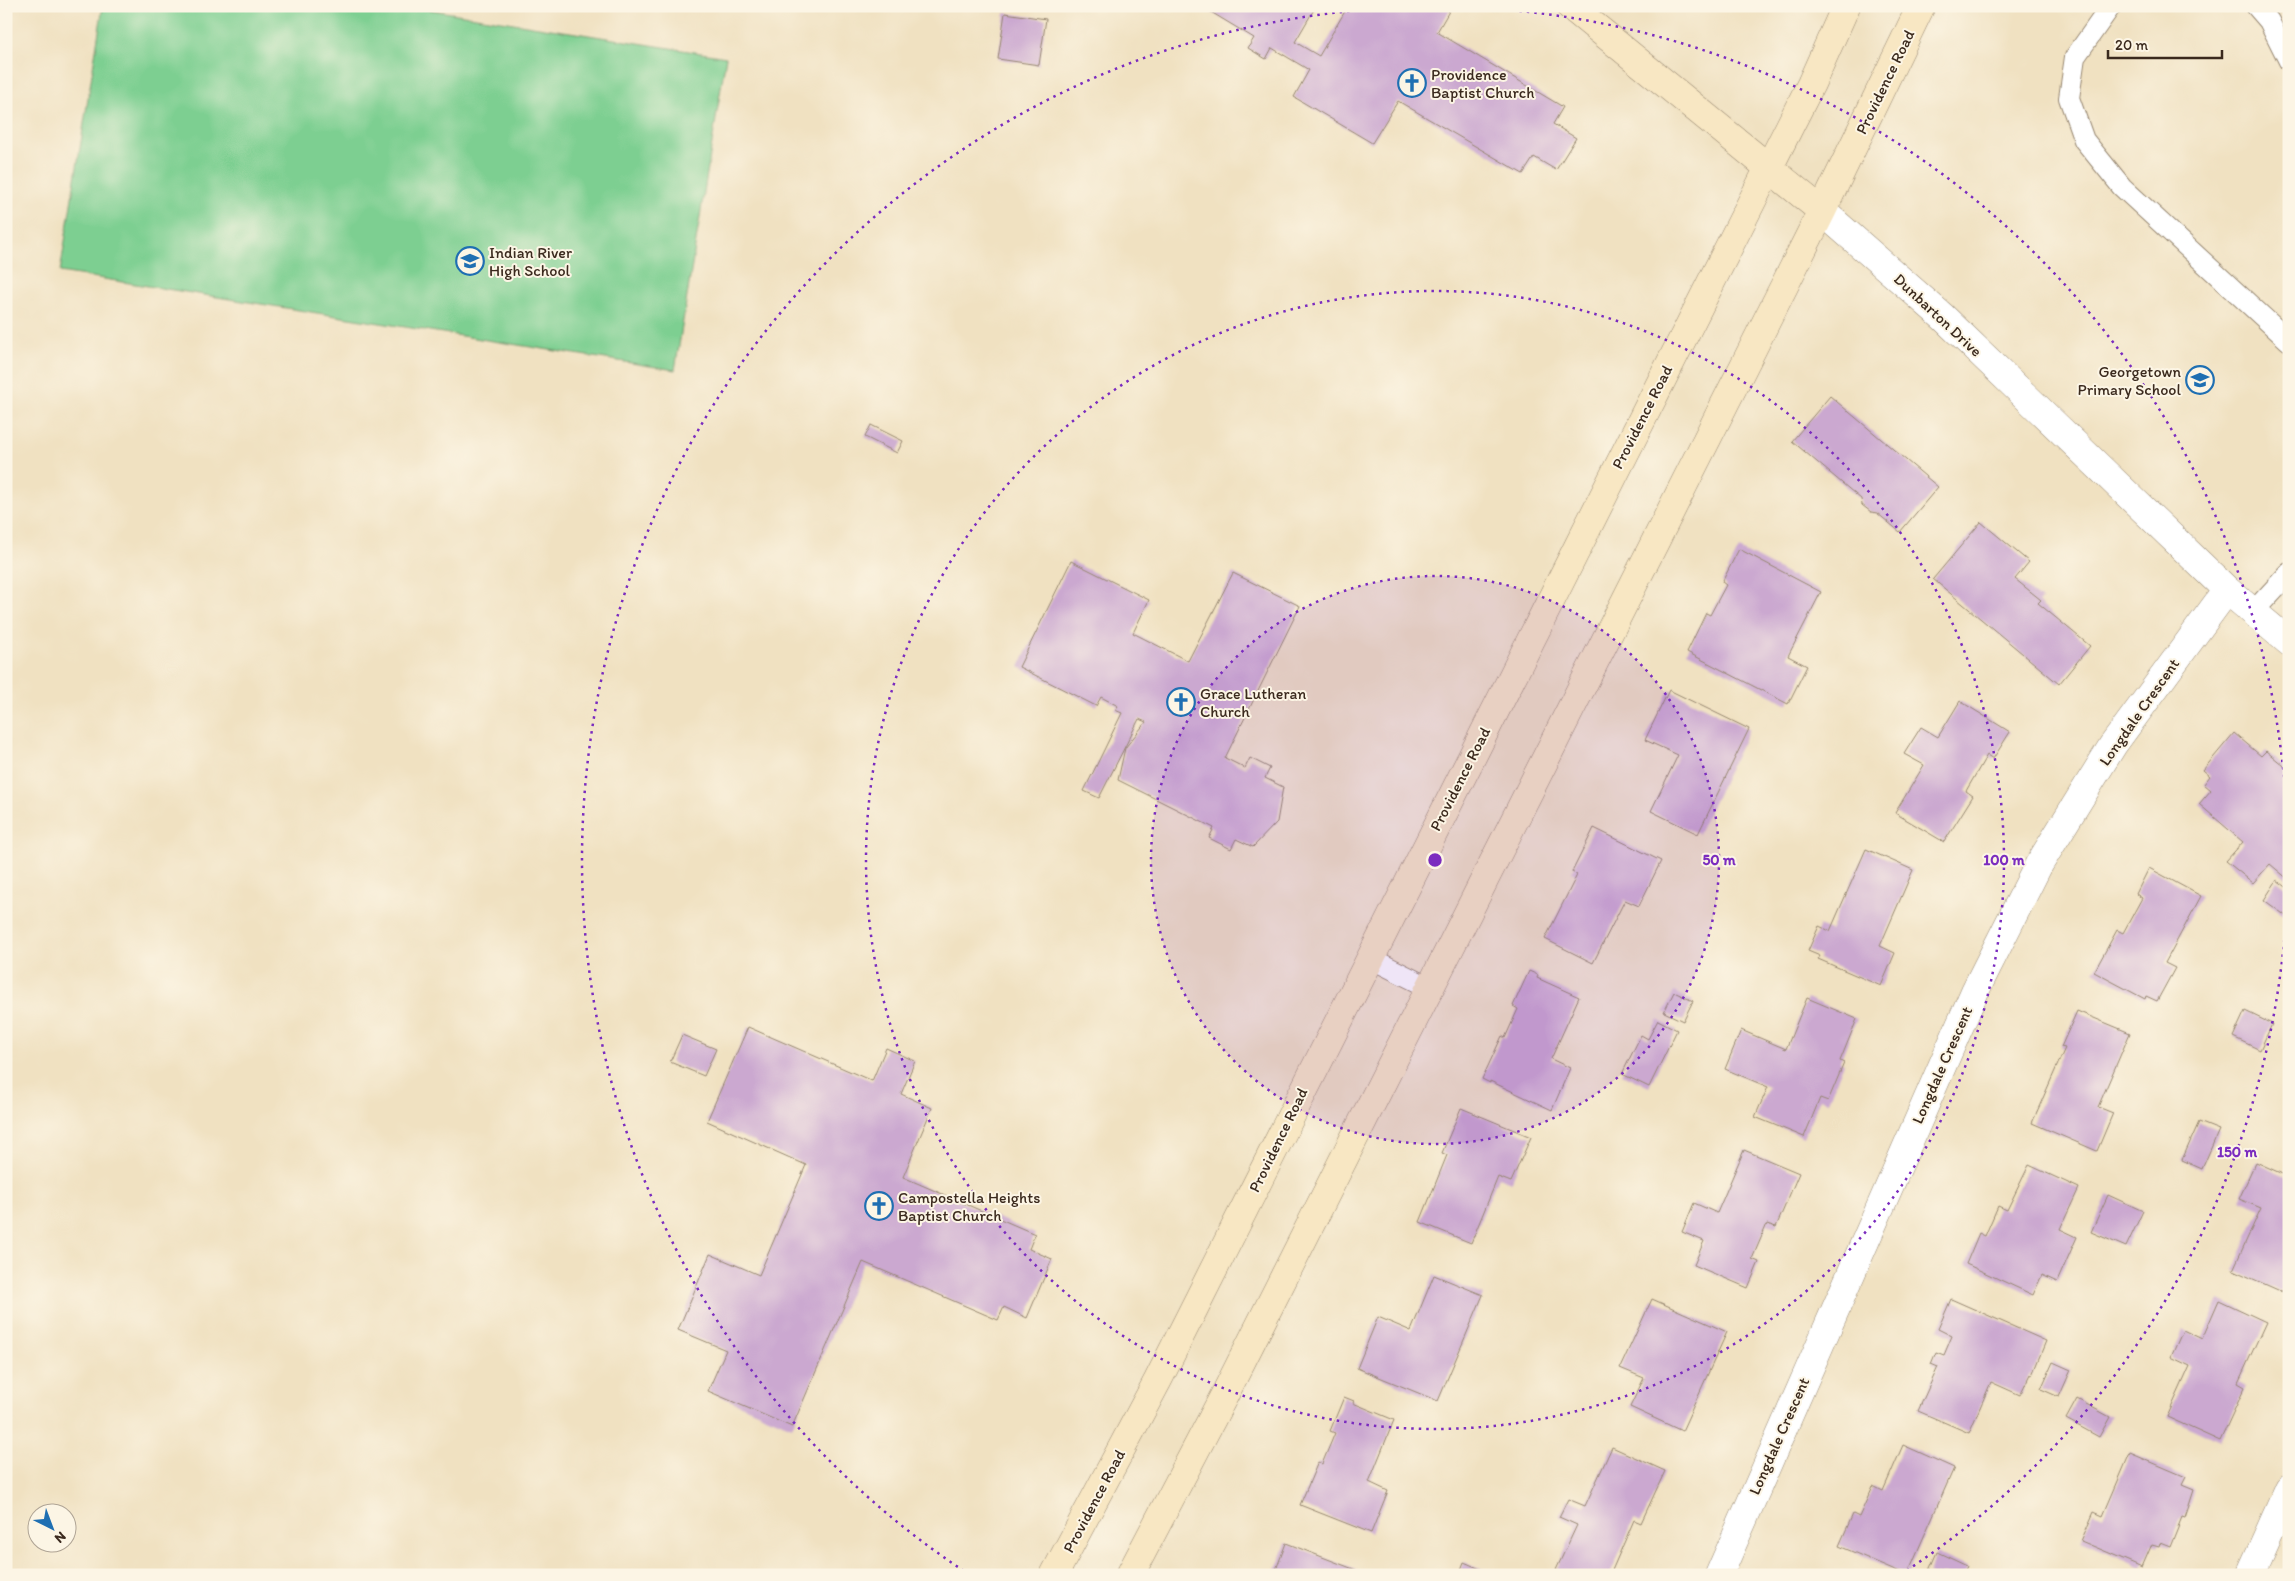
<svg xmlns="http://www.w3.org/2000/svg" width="2295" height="1581" viewBox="0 0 2295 1581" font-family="Itim,sans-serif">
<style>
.green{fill:#7dcf91;stroke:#5c7c58}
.building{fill:#cba8d0}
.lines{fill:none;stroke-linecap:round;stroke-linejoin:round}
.lane-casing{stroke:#968670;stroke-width:22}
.street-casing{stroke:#968670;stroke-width:29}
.secondary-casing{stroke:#968670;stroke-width:29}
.lane{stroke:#fff;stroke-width:20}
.street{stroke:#fff;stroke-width:28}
.secondary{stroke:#f8e7c3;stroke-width:28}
.ring{fill:none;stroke:#7b2cbf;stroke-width:2.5;stroke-dasharray:2.5 5}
.labels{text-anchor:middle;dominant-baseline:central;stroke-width:4;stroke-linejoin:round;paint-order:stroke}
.poi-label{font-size:16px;fill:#3b2a1e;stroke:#fcf5e5;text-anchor:start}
.street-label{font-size:16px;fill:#3b2a1e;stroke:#fcf5e5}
.centre{fill:#7b2cbf;stroke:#fcf5e5;stroke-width:2.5}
.ring-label{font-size:15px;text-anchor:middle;font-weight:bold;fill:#7b2cbf;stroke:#fcf5e5;stroke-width:4;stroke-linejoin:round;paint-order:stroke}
</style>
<rect width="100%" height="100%" fill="#fcf5e5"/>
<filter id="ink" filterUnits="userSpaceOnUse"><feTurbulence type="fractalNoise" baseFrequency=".02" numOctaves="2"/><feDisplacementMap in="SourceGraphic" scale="10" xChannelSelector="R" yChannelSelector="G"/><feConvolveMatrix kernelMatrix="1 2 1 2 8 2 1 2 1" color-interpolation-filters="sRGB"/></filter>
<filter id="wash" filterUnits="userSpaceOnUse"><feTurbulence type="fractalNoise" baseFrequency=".0096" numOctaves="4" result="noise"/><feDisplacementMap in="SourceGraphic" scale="20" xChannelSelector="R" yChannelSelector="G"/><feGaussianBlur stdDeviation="1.12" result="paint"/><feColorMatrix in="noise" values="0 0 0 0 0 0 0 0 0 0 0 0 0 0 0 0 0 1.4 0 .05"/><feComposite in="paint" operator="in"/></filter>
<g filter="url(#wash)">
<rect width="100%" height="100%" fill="#f0e1c1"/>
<!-- green -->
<path class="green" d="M103 6H407L726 57 675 370 60 272Z"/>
<g id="blocks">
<!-- building -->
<path class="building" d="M1201 6H1316L1295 42 1319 56 1348 6H1452L1437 32 1563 107 1553 124 1576 138 1556 170 1534 157 1523 174 1398 101 1372 143 1294 97 1309 70 1272 48 1266 59 1248 48 1254 38Z
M1005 13 1046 19 1039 65 998 59Z
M1830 396 1938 487 1900 532 1877 513 1871 512 1862 505 1861 499 1792 441Z
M871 425 903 441 897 453 865 437Z
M1981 522 2029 562 2015 579 2041 600 2038 603 2090 646 2059 684 1933 579Z
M1739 549 1821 592 1788 656 1807 666 1788 704 1687 652 1706 613 1710 615 1726 585 1722 582Z
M1071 561 1149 600 1133 633 1188 661 1233 573 1300 606 1225 758 1245 768 1250 758 1270 768 1265 778 1283 787 1277 822 1253 847 1236 839 1231 849 1209 838 1214 828 1118 780 1125 748 1146 722 1139 719 1099 798 1084 791 1122 713 1115 710 1118 706 1101 697 1096 706 1019 667Z
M1669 690 1749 729 1698 834 1651 811 1678 755 1645 740Z
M1960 701 2010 732 1993 759 1987 755 1966 791 1973 796 1944 842 1895 813 1924 765 1904 754 1921 727 1938 737Z
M2234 733 2261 756 2266 751 2289 770V880L2270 864 2253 883 2226 861 2243 842 2199 804 2211 790 2204 784 2210 776 2203 770Z
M1594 828 1661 861 1639 906 1625 900 1593 963 1545 939 1577 875 1572 872Z
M1866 849 1913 870 1880 946 1895 953 1881 986 1818 959 1820 956 1808 951 1819 926 1830 931Z
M2149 868 2201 896 2165 963 2175 968 2157 1001 2146 996 2145 999 2094 972 2117 930 2123 933 2142 898 2136 894Z
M2277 880 2289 889V913L2286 916 2264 900Z
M1529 971 1538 975 1537 978 1579 997 1551 1059 1570 1068 1552 1110 1490 1081V1083L1482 1079 1502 1036 1505 1038 1518 1009 1513 1006Z
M1674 992 1693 1001 1683 1021 1664 1012Z
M1807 998 1857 1019 1840 1061 1844 1063 1828 1101 1820 1098 1804 1137 1755 1117 1768 1087 1725 1069 1741 1030 1786 1049Z
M2077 1011 2130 1033 2098 1107 2113 1113 2097 1151 2032 1123 2065 1048 2061 1047Z
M2245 1011 2272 1024 2260 1050 2233 1037Z
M1658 1020 1677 1030 1649 1087 1622 1074 1641 1035 1648 1039Z
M748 1027 872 1081 886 1048 915 1061 901 1094 932 1108 903 1177 1035 1234 1029 1249 1052 1259 1027 1318 1004 1307 998 1320 863 1262 792 1427 708 1391 726 1350 678 1330 710 1254 759 1275 806 1165 707 1121Z
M682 1035 716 1049 704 1076 670 1062Z
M1461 1108 1531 1137 1511 1182 1498 1177 1471 1243 1420 1222 1447 1155 1442 1153Z
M2199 1122 2219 1130 2202 1169 2182 1160Z
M1744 1150 1799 1173 1776 1227 1767 1224 1752 1259 1759 1262 1748 1288 1694 1265 1704 1241 1682 1232 1694 1203 1717 1213Z
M2256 1162 2289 1177V1289L2287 1294 2233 1270 2261 1208 2239 1199Z
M2029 1165 2079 1188 2060 1229 2077 1237 2057 1282 2042 1275 2033 1295 1966 1264 1979 1233 1985 1236 1998 1206 2007 1210Z
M2108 1195 2143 1211 2126 1247 2091 1232Z
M1434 1275 1483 1295 1438 1401 1357 1368 1378 1317 1411 1331Z
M1652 1299 1727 1332 1682 1431 1630 1407 1644 1378 1620 1368Z
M1951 1299 2046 1341 2032 1375 2030 1374 2020 1395 1991 1382 1969 1433 1918 1411 1938 1367 1931 1364 1936 1352 1944 1355 1952 1336 1938 1329Z
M2219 1300 2266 1322 2238 1383 2245 1387 2220 1441 2167 1417 2190 1366 2171 1357 2183 1330 2202 1339Z
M2053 1362 2071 1370 2059 1397 2041 1389Z
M1344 1397 1354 1401 1353 1403 1394 1420 1369 1482 1388 1491 1371 1533 1300 1505 1318 1462 1322 1464 1335 1433 1330 1431Z
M2077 1399 2110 1417 2099 1437 2066 1419Z
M1903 1445 1954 1468 1907 1575 1839 1546 1853 1514 1859 1517 1873 1486 1883 1491Z
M1612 1447 1665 1471 1641 1523 1634 1520 1610 1575H1566L1556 1570 1577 1525 1559 1517 1568 1499 1585 1506Z
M2130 1453 2186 1477 2182 1485 2194 1490 2185 1518 2182 1517 2170 1547 2160 1543 2159 1546 2152 1544 2142 1567 2081 1541 2094 1512 2103 1516Z
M1286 1543 1356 1570 1354 1575H1274Z
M1937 1552 1967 1566 1963 1575H1927Z
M1464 1562 1494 1575H1459Z"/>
</g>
</g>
<g filter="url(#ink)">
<use href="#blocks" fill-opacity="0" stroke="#968670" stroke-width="1"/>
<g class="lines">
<defs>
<path id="lane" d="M2111 6 2075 57 2069 98 2084 140 2122 187 2289 341
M2256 6 2269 21 2289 61
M2253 612 2289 573
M1370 958 1430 988"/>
<path id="street" d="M1822 211 1943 317 2227 590 2289 642
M1719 1575 1975 991 2038 866 2113 745 2227 590
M2250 1575 2289 1488"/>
<path id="secondary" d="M1570 6 1822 211
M1054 1575 1158 1380 1811 84 1846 6
M1130 1575 1225 1394 1822 211 1921 6"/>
</defs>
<!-- lane casing -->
<use href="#lane" class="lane-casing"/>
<!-- street casing -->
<use href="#street" class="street-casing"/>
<!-- secondary casing -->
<use href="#secondary" class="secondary-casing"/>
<!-- lane -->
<use href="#lane" class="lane"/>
<!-- street -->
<use href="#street" class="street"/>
<!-- secondary -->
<use href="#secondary" class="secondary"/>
</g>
</g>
<!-- distance rings -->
<circle cx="1435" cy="860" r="284" fill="#7b2cbf" fill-opacity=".12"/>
<g class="ring">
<circle cx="1435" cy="860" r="284"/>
<circle cx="1435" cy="860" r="569"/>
<path d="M964 1571A853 853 0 1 1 1906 1571"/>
</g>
<!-- icons -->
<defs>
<symbol id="church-ring" viewBox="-11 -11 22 22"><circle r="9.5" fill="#fcf5e5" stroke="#1f6fb2" stroke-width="1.5"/><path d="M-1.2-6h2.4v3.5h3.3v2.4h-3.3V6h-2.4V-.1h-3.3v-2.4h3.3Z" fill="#1f6fb2"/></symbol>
<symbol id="school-ring" viewBox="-11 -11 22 22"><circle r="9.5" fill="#fcf5e5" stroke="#1f6fb2" stroke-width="1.5"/><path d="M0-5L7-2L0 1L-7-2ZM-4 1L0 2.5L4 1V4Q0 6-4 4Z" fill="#1f6fb2"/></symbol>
</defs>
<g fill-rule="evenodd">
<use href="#church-ring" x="1396" y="67" width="32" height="32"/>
<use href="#school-ring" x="454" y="245" width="32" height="32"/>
<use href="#school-ring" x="2184" y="364" width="32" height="32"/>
<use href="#church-ring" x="1165" y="686" width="32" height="32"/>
<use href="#church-ring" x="863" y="1190" width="32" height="32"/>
</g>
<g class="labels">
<!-- poi labels -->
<g class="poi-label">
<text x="1431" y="74">Providence<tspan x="1431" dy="18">Baptist Church</tspan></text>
<text x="489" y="252">Indian River<tspan x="489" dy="18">High School</tspan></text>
<text x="2181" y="371" text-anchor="end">Georgetown<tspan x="2181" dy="18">Primary School</tspan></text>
<text x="1200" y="693">Grace Lutheran<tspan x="1200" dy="18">Church</tspan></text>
<text x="898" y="1197">Campostella Heights<tspan x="898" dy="18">Baptist Church</tspan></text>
</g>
<!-- street labels -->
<g class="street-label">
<text transform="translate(1885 82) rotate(-64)">Providence Road</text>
<text transform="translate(1938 315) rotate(43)">Dunbarton Drive</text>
<text transform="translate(1642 417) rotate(-63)">Providence Road</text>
<text transform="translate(2139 712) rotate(-55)">Longdale Crescent</text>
<text transform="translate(1460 779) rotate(-63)">Providence Road</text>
<text transform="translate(1942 1065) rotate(-66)">Longdale Crescent</text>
<text transform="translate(1278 1140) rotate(-64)">Providence Road</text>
<text transform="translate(1779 1436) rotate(-66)">Longdale Crescent</text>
<text transform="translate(1094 1501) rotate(-62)">Providence Road</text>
</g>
</g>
<circle cx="1435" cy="860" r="8" class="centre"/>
<g class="ring-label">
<text x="1719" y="865">50 m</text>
<text x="2004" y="865">100 m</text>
<text x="2237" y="1157">150 m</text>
</g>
<!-- margin -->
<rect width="2295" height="1581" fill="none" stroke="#fcf5e5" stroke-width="25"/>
<!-- north arrow -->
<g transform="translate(52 1528) rotate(138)"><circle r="24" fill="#fcf5e5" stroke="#afa495"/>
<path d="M0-4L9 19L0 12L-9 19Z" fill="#1f6fb2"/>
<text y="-8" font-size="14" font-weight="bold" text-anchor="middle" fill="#3b2a1e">N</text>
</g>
<!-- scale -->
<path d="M2108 50v8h114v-8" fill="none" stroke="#3b2a1e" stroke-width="2.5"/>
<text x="2115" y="50" font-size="15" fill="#3b2a1e" stroke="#fcf5e5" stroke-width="4" paint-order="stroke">20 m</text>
</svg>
